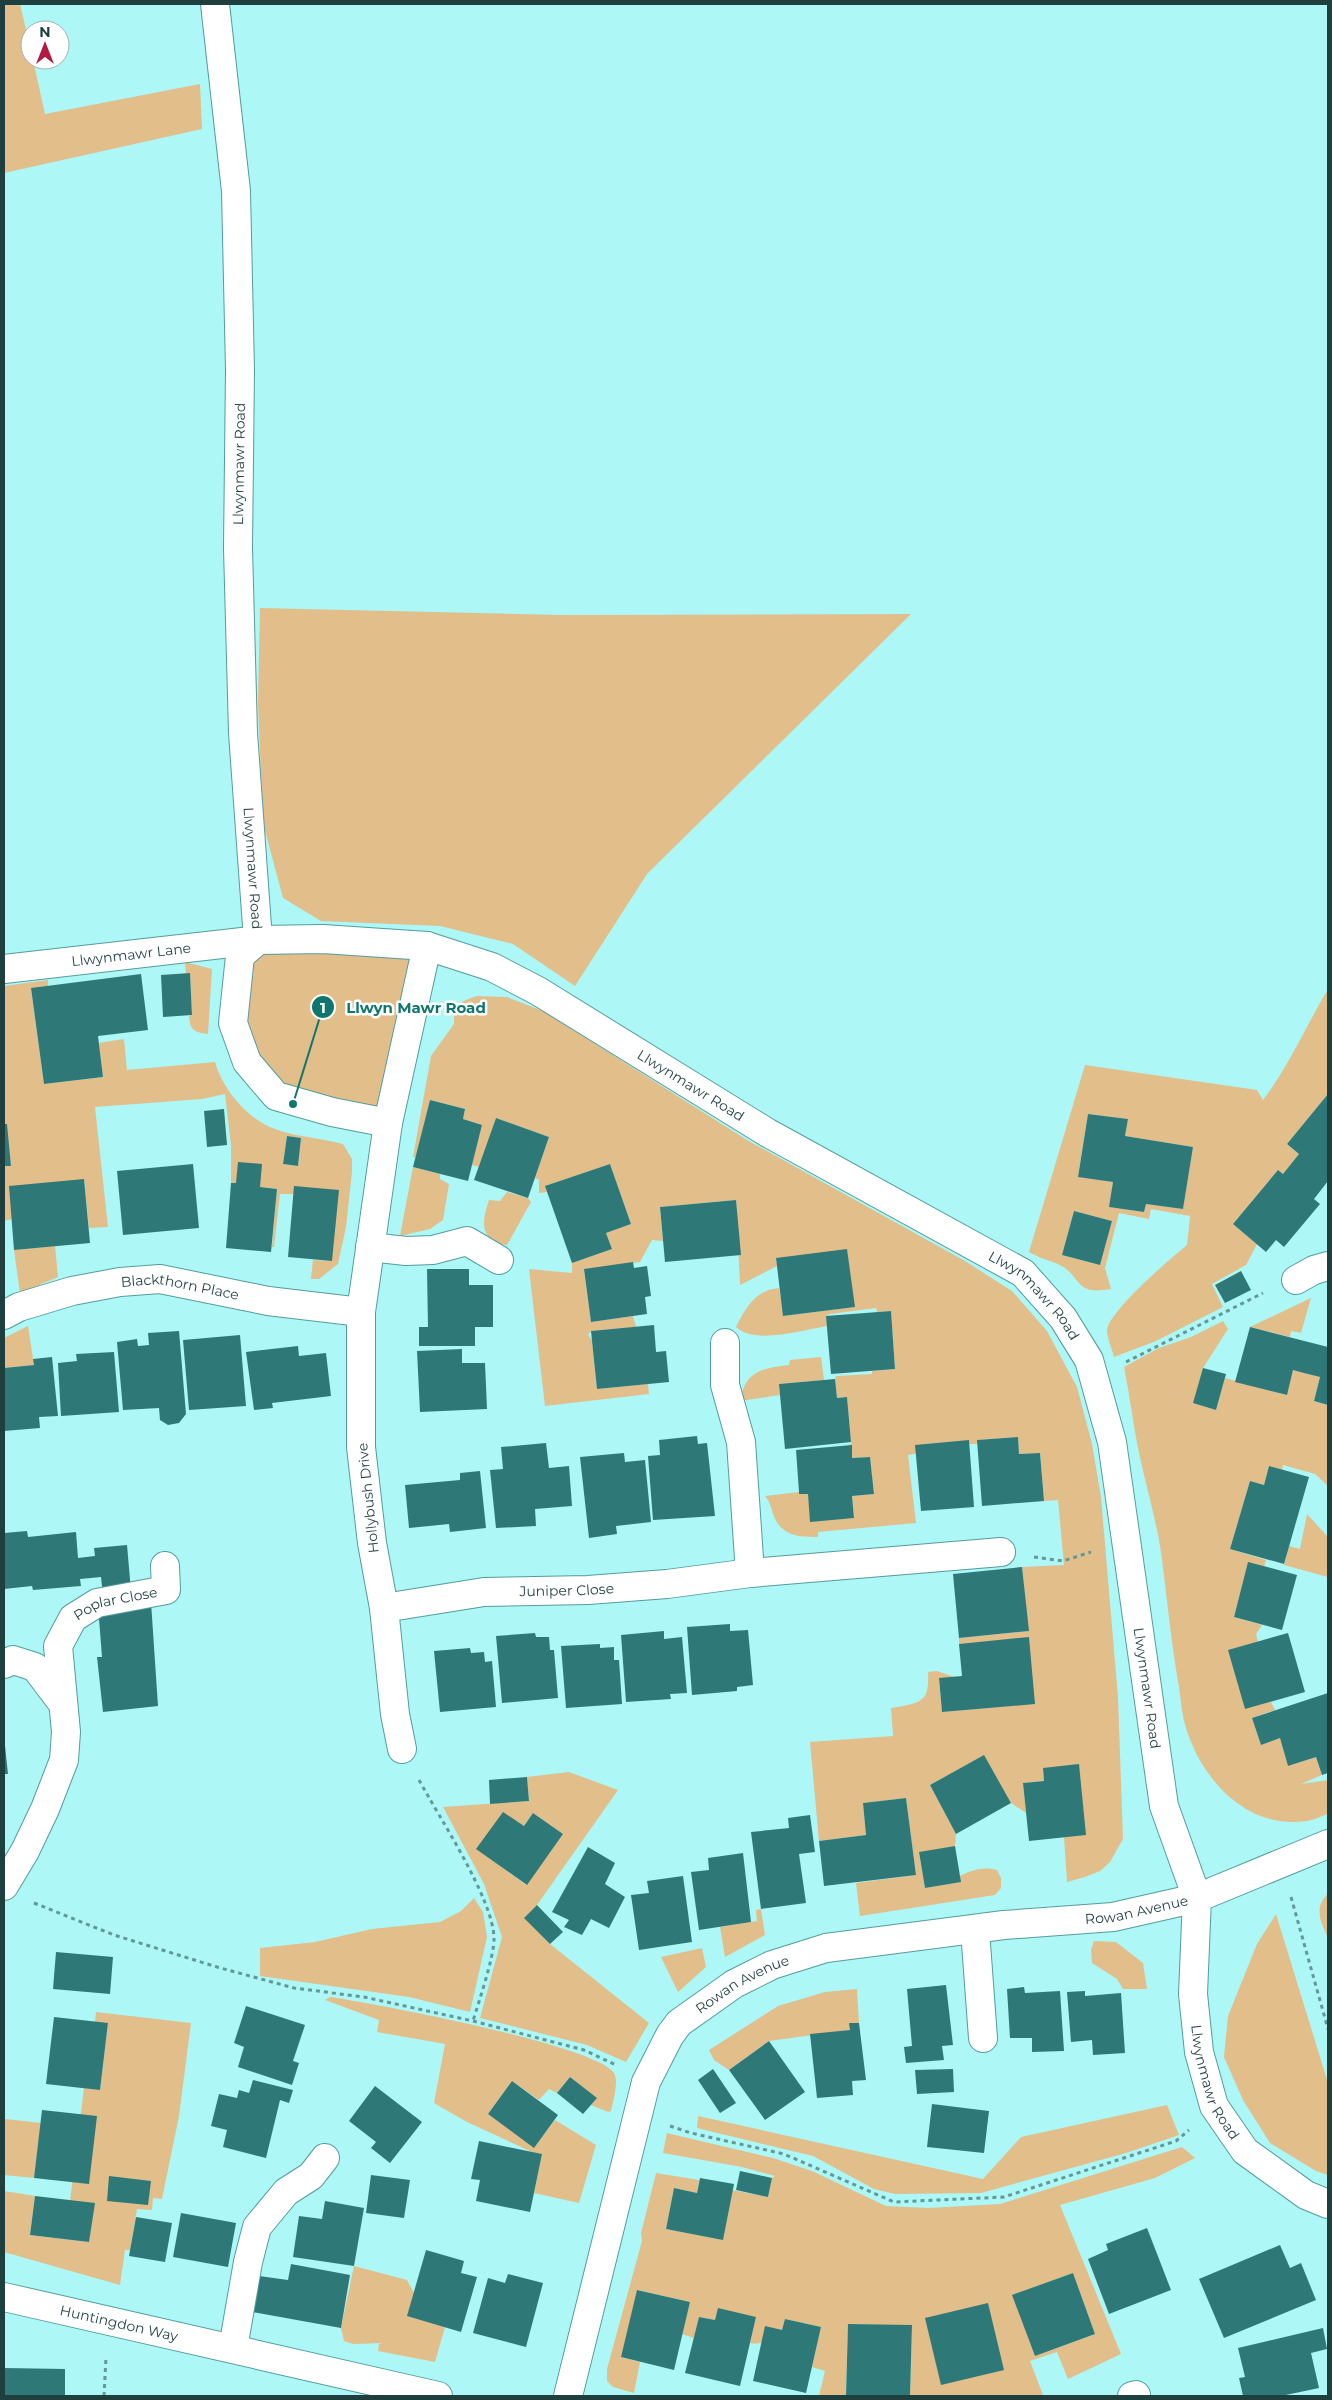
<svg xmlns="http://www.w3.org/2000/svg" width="1332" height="2400" viewBox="0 0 1332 2400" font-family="Montserrat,sans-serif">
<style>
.green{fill:#e2be8b;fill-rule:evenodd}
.building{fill:#2e7878}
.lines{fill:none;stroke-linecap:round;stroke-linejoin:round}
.minor-casing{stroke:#549c9c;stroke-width:30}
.tertiary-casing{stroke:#549c9c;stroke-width:30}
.path{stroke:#649898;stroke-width:3;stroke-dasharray:4 4;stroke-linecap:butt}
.minor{stroke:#fff;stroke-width:28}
.tertiary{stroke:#fff;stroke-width:28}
.labels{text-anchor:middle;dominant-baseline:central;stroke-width:5;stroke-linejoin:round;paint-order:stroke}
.street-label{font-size:14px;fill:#1f3e3e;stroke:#fff}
.leader{fill:none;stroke:#0f766e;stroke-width:2}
.callout-dot{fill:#0f766e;stroke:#fff;stroke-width:2}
.mark-label{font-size:15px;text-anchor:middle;font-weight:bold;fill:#fff}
.callout-label{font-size:15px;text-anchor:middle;font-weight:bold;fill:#0f766e;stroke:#fff;stroke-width:5;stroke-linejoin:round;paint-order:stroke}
</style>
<rect width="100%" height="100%" fill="#aef7f7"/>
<!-- green -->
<path class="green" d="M4 4H20L30 47V60H33L45 114 200 84 202 129 4 173Z
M260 608 560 615 911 614 647 874 575 986 513 944 440 926 321 921 283 898 263 823 258 703Z
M258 940 427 946 388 1123 276 1096 247 1062 238 985Z
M185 962 212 969 208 1034C195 1032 190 1031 189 1016L192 1015 190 974 186 973Z
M48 980V986L31 989 44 1084 103 1077 99 1043 124 1039 127 1070 215 1062C222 1088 248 1120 275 1129 297 1137 321 1138 343 1144L352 1159V1172L346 1227 338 1264 319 1279H311L313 1260 332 1261 294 1194H280L274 1247H272L277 1189 231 1183V1145L225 1094 202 1099 95 1107 108 1227 89 1228 84 1179 12 1219 4 1221V1166H11L6 1124H4V986ZM287 1136 301 1138 298 1166 283 1164Z
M1328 989V1094L1287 1144 1299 1154 1283 1174 1278 1170 1233 1224 1257 1244 1246 1265 1212 1284 1223 1307 1156 1341 1114 1357C1112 1349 1107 1338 1107 1330 1110 1310 1170 1259 1187 1245L1190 1216 1151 1209 1149 1219 1119 1213 1105 1268 1111 1289C1073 1296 1083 1276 1058 1264 1048 1260 1039 1258 1029 1252L1085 1065 1257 1090 1263 1100C1289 1066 1306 1026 1328 989ZM1088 1114 1128 1119 1125 1136 1193 1147 1183 1209 1146 1204 1144 1212 1110 1207 1113 1182 1078 1176ZM1074 1211 1112 1221 1100 1265 1062 1255Z
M476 996 507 997 543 1011 747 1140 965 1261 1012 1291 1047 1331 1077 1387 1092 1444 1101 1497 1118 1697 1123 1839 1110 1862 1100 1871 1085 1877 1067 1882 1064 1837 1043 1768 1044 1781 1023 1783 1026 1813 1011 1803 983 1756 930 1785 956 1834 955 1846 919 1853 925 1888 960 1882V1876C971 1870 985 1866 997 1870L1001 1878V1888L995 1895 860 1916 856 1883 916 1875 906 1798 863 1803 866 1835 819 1841 810 1742 893 1736 891 1708C919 1703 930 1704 928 1672L937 1671 954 1677 939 1679 942 1712 1009 1706 959 1644V1638L1028 1631 1022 1567 1064 1565 1058 1500 1044 1501 1040 1453 1019 1454 1018 1437 978 1440 977 1444H969L908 1455 916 1523 818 1532V1537C798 1537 781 1536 773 1514 771 1507 770 1502 765 1496L799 1492 800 1494H808L811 1521 854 1518 852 1496 874 1494 870 1457 852 1458V1445L844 1446 851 1444 847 1397 837 1398 835 1379 836 1376 872 1374V1371L895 1369 891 1311 877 1312 876 1308 830 1314 826 1316 827 1326C803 1330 755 1345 736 1327 746 1307 756 1290 779 1288L784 1316 854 1307 847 1250 776 1259 777 1266 740 1285 736 1200 660 1207 663 1241 652 1240 640 1262 584 1270 591 1322 633 1316 636 1327 591 1331 588 1335 592 1340 597 1389 648 1384 649 1394 545 1406 529 1269 572 1273V1263L612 1249 606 1233 631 1224 610 1164 546 1186 547 1192 539 1193V1180L535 1178 549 1137 496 1118 479 1167 472 1165 482 1125 463 1119 465 1109 430 1100 416 1157H413L431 1056 454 1024V1005Z
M413 1167 440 1174V1179L449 1184 443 1220 430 1229 400 1236Z
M507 1192 528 1198 531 1202 507 1245C480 1240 481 1223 489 1200L500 1201Z
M55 1246 58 1277 20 1293 14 1250Z
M1311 1298 1301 1333 1291 1331 1290 1337 1250 1327Z
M1223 1321 1228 1329 1203 1368 1194 1403 1216 1410 1225 1378 1286 1395 1293 1370 1320 1377 1314 1401 1328 1405V1486L1315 1474 1283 1465 1282 1470 1269 1466 1264 1485 1250 1481 1230 1549 1266 1560 1264 1567 1248 1563 1234 1617 1262 1625 1256 1634 1258 1642 1229 1650 1271 1702 1275 1710 1252 1718 1261 1745 1280 1738 1288 1766 1316 1757 1322 1775 1301 1784 1328 1780V1814C1321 1816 1314 1820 1307 1821 1247 1830 1202 1780 1186 1728 1182 1715 1181 1701 1179 1687 1171 1642 1167 1597 1161 1552 1156 1519 1146 1486 1139 1453 1133 1425 1130 1396 1124 1367L1159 1348 1191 1337Z
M28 1326 34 1365 4 1368V1338Z
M821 1357 824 1380 779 1384 780 1395 740 1401C745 1371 763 1368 789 1365L790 1360Z
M1307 1514 1328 1537V1577L1284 1565 1289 1546 1300 1549Z
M569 1772 618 1790 537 1905 525 1918 550 1944 649 2023 626 2062 587 2045 480 2018 502 1937 484 1884 443 1807 529 1801 527 1777ZM533 1813 563 1834 526 1885 477 1849 524 1826Z
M1328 1894V1938C1321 1923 1313 1907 1328 1894Z
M474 1898 483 1912 487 1937 470 2012 409 1997 260 1976V1948L315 1942 372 1929 440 1922 461 1911Z
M761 1909 765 1935 725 1957 720 1927 757 1921 756 1910Z
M1276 1914 1328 2083V2175L1316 2171 1270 2143 1243 2100 1224 2057 1228 2016 1257 1944Z
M1094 1941 1116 1942 1143 1963 1147 1989H1123L1117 1979 1092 1963 1091 1950Z
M702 1948 706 1967 678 1992 661 1957Z
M857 1989 859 2023H850V2030L769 2041 729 2070 714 2060 709 2050 778 2006 825 1992Z
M330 1997C372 2003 596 2045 614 2073 619 2081 613 2102 611 2111L608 2112 591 2105 596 2098 570 2077 557 2093 549 2089 539 2100 512 2081 488 2114 534 2147 555 2120 596 2145 579 2203 534 2193 542 2154 532 2152 467 2122 434 2103 445 2044 377 2032 379 2020 325 2000Z
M96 2012 191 2023 179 2116 162 2199 153 2198 152 2210 137 2209 130 2250H125L120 2285 4 2252V2191L35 2196 30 2235 89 2242 94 2204 70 2201 84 2088 100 2090 108 2024 95 2022Z
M1167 2105 1179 2135 1126 2153 981 2193 895 2194 874 2189 813 2156 697 2128 698 2116 983 2179 1021 2137Z
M5 2119 41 2123 34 2178 4 2175Z
M667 2133 773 2158 812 2171 886 2206 928 2208 1000 2204 1182 2147 1195 2158 1155 2178 1060 2205 1121 2354 1068 2379 1057 2352 1030 2361 1043 2395 910 2396 912 2326 848 2324 846 2396H819L825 2371 812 2367 821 2327 785 2319 782 2330C772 2337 763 2346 750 2343L756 2317 715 2320 699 2317 694 2338 682 2334 690 2302 638 2290 621 2357 640 2362 634 2393 613 2387 607 2381V2369L642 2241 641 2233 656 2173 699 2180 697 2193 674 2188 666 2229 722 2239 732 2190 768 2197 772 2178 775 2176 742 2167 663 2153ZM1073 2273 1095 2334 1035 2356 1013 2295Z
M354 2266 407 2280 414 2293 445 2327 435 2362 378 2351 379 2344 382 2343 353 2344 344 2341 341 2328Z"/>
<!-- building -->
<path class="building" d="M190 973 192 1015 163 1017 161 975Z
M141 974 148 1030 98 1036 103 1077 44 1084 31 988Z
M1328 1094V1181L1314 1199 1320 1204 1284 1247 1276 1240 1266 1252 1233 1224 1278 1170 1283 1174 1299 1154 1287 1144Z
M430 1100 465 1109 463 1119 482 1125 468 1181 413 1167Z
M224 1109 227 1145 207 1147 204 1111Z
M1088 1114 1128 1119 1125 1136 1193 1147 1183 1209 1146 1204 1144 1212 1109 1207 1113 1182 1078 1177Z
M496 1118 549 1137 528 1198 474 1180Z
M4 1124H7L11 1166H4Z
M287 1136 301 1138 298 1166 283 1164Z
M238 1162 262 1164 260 1187 277 1189 271 1252 226 1248 231 1183H236Z
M193 1164 199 1228 123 1235 117 1171Z
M610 1164 631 1224 606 1233 612 1249 572 1263 545 1186Z
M84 1179 90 1243 14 1250 9 1186Z
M294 1186 339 1190 332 1261 288 1257Z
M736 1200 741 1255 665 1262 660 1207Z
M1074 1211 1112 1221 1100 1265 1062 1255Z
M847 1249 855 1307 783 1316 776 1258Z
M633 1262 634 1268 647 1266 651 1296 645 1297 647 1314 591 1322 584 1269Z
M427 1269H469V1285H493V1327H475V1346H419V1327H428Z
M1241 1271 1251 1290 1225 1303 1215 1285Z
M891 1311 895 1369 831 1374 826 1316Z
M654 1325 656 1352 666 1351 669 1382 597 1389 591 1331Z
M1250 1327 1328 1347V1405L1314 1401 1320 1377 1304 1373 1293 1370 1287 1395 1235 1382Z
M179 1331 186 1414 179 1423 168 1425 160 1420 159 1408 123 1410 117 1342 137 1339 138 1346 149 1345 148 1333Z
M240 1335 246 1406 189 1410 183 1340Z
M298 1346 299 1356 326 1353 331 1396 272 1403 273 1408 254 1410 246 1352Z
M462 1349V1363H485L487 1409 420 1412 417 1351Z
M114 1352 119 1412 61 1416 58 1363 77 1361 76 1354Z
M52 1357 58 1416 39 1417 40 1428 4 1431V1368L34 1365 33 1359Z
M1203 1368 1226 1374 1216 1410 1193 1403Z
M835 1379 837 1398 847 1397 851 1442 785 1449 779 1384Z
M697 1436 698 1444 707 1443 715 1516 653 1520 648 1456 660 1455 659 1440Z
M1018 1437 1019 1454 1040 1453 1044 1501 982 1506 977 1440Z
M969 1440 974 1507 921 1511 915 1445Z
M546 1443 549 1468 569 1466 572 1506 535 1509 536 1526 496 1528 490 1470 503 1469 501 1447Z
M852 1445V1458L870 1457 874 1494 852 1496 854 1518 810 1522 808 1494H799V1492L796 1450Z
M624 1453 625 1462 645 1460 651 1522 616 1526 617 1534 589 1538 580 1457Z
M1269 1466 1309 1477 1284 1564 1230 1549 1250 1481 1264 1485Z
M480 1471 486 1528 450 1532 449 1524 409 1528 405 1485 460 1480V1473Z
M27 1531 28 1537 76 1532 78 1558 95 1556 94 1548 127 1545 132 1602 104 1605 101 1577 80 1579 81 1586 33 1590 32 1586 4 1589V1533Z
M1248 1562 1297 1575 1282 1630 1234 1617Z
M1022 1567 1029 1631 959 1638 953 1574Z
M151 1602 158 1706 103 1712 97 1657H102L98 1606Z
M730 1624V1631L748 1630 753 1685 737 1687V1691L692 1695 687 1627Z
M664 1631V1639L682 1637 687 1693 670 1694 671 1699 626 1702 621 1635Z
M535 1633 536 1637H549L550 1650H554L558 1698 502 1703 496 1636Z
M1288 1633 1305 1692 1245 1709 1228 1650Z
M1029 1637 1035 1704 942 1712 939 1678 962 1676 959 1644Z
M600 1644V1648L614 1647V1660H619L622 1704 566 1708 561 1646Z
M470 1648 471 1653 484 1652 485 1662 492 1661 496 1707 440 1712 434 1651Z
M1328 1693V1773L1322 1775 1316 1757 1288 1766 1280 1738 1261 1745 1252 1718Z
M4 1736 8 1774H4Z
M984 1755 1011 1803 956 1834 930 1785Z
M1079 1764 1086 1835 1029 1841 1023 1783 1044 1781 1043 1768Z
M527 1777 529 1801 490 1804 489 1780Z
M906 1798 916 1875 824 1886 819 1841 866 1835 863 1803Z
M503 1812 524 1826 533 1813 563 1834 527 1885 476 1849Z
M810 1815 815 1852 799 1854 806 1903 761 1909 751 1832 789 1828 788 1818Z
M955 1846 961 1882 925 1888 919 1852Z
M588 1847 615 1863 605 1884 625 1897 609 1928 591 1919 582 1935 564 1927 569 1920 552 1912Z
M743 1853 751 1922 699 1930 691 1872 709 1870 708 1858Z
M683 1876 692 1942 639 1950 631 1895 649 1893 647 1881Z
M537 1905 563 1932 550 1944 524 1918Z
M56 1952 113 1957 110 1994 53 1989Z
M946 1985 953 2045 942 2046 944 2060 906 2063 904 2047 912 2046 907 1989Z
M1024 1987 1025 1993 1060 1991 1064 2051 1032 2052V2038H1010L1007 1989Z
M1085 1991V1996L1121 1993 1125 2053 1093 2055 1092 2040 1071 2042 1067 1992Z
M246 2006 305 2025 293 2061 299 2063 292 2085 238 2067 244 2047 234 2043Z
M54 2017 108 2023 100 2090 46 2084Z
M849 2023H859L866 2080 852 2081 853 2095 817 2098 810 2034 850 2030Z
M769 2041 805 2092 765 2120 729 2070Z
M713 2069 736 2103 720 2113 698 2080Z
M953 2069 954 2092 917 2094 915 2070Z
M570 2077 597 2098 583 2114 557 2093Z
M253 2080 293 2090 289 2103 280 2100 266 2158 223 2147 227 2130 211 2126 219 2094 237 2098 239 2090 249 2093Z
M512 2081 558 2115 534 2148 488 2114Z
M375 2086 422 2122 390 2163 371 2148 376 2142 349 2121Z
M932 2104 989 2111 984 2153 927 2147Z
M42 2110 97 2116 89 2184 34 2178Z
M479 2141 542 2154 530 2212 476 2201 480 2180 471 2179Z
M740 2171 772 2178 768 2197 736 2190Z
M371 2175 410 2180 404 2218 366 2213Z
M109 2176 151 2181 148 2205 107 2201Z
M700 2178 734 2184 723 2240 666 2229 674 2188 697 2193Z
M35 2196 95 2203 89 2242 30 2235Z
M325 2201 364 2208 354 2266 293 2257 299 2216 322 2219Z
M181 2213 236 2223 228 2267 173 2257Z
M136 2217 172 2223 165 2262 129 2256Z
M1147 2228 1171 2290 1109 2314 1088 2259 1108 2250 1106 2244Z
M1280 2245 1290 2268 1301 2263 1316 2300 1224 2338 1199 2279Z
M426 2250 464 2261 461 2273 477 2277 461 2332 407 2316Z
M291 2264 350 2275 341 2328 252 2312 259 2276 288 2280Z
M1073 2273 1095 2334 1035 2356 1012 2295Z
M508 2274 543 2283 526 2347 473 2333 488 2278 505 2283Z
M637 2290 690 2302 674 2370 621 2357Z
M988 2303 1004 2370 941 2385 925 2318Z
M718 2308 756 2317 740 2386 685 2373 699 2317 715 2320Z
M785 2319 821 2327 806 2393 753 2381 765 2326 782 2330Z
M848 2324 912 2325 910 2396H846Z
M1323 2328 1327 2349 1311 2353 1319 2388 1281 2396H1243L1239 2378 1245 2377 1238 2348Z
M4 2368 65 2369V2396H4Z"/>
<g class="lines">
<defs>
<g id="minor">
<path id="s1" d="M215 4 236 191 240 370 238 548 243 733 258 940"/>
<path d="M258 940 240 956 233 1023 247 1062 276 1096 332 1112 388 1123"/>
<path id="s2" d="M4 969 258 940"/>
<path d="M370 1247 406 1251 433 1250 467 1241 499 1260"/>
<path d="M1296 1280 1314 1270 1328 1266"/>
<path id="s3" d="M4 1315 19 1307 72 1291 120 1282 160 1279 268 1301 361 1312"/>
<path d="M725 1343V1385L741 1442 750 1573"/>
<path id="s4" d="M384 1608 484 1592 588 1590 667 1584 750 1573 1001 1552"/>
<path d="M4 1664 13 1660 35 1667 63 1704"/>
<path d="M402 1749 395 1714 384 1608 372 1543 361 1447V1312L388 1123 427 946"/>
<path id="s5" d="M4 1886 25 1851 45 1809 64 1760 66 1732 58 1646 73 1618 97 1603 166 1590 165 1566"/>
<path d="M975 1930 983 2038"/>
<path id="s6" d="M4 2297 438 2396"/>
<path d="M233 2348 248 2262 257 2227 286 2192 311 2176 325 2158"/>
<path id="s7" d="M568 2396 646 2082 670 2035 679 2023 734 1984 772 1965 826 1948 1004 1925 1113 1917 1197 1898 1328 1844"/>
<path d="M1132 2396 1136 2395"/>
</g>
<g id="tertiary">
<path id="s8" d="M258 940 323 939 427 946 492 967 538 991 768 1133 1023 1273 1063 1318 1089 1360 1112 1442 1164 1806 1197 1898 1193 1994 1199 2052 1214 2106 1245 2151 1306 2195 1328 2204"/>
</g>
</defs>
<!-- minor casing -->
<use href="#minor" class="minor-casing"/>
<!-- tertiary casing -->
<use href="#tertiary" class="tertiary-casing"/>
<!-- path -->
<path class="path" d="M1126 1362 1263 1293
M1034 1557 1063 1561 1091 1552
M419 1780C439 1817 494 1900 494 1939 494 1957 479 2001 473 2021
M1291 1897 1328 2029
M34 1903 114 1935 217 1967 294 1988 364 1997 473 2021 584 2050 616 2065
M670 2126 691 2133 784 2154 894 2202 1004 2197 1176 2141 1189 2130
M104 2396 106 2357"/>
<!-- minor -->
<use href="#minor" class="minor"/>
<!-- tertiary -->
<use href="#tertiary" class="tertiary"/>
</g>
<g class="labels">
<!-- street labels -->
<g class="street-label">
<text transform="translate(239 464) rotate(-89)">Llwynmawr Road</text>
<text stroke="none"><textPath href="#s1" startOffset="866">Llwynmawr Road</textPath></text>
<text stroke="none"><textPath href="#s2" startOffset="128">Llwynmawr Lane</textPath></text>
<text stroke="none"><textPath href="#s8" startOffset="469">Llwynmawr Road</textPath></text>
<text stroke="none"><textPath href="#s3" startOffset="182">Blackthorn Place</textPath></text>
<text stroke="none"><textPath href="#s8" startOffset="874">Llwynmawr Road</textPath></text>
<text transform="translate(368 1498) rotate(-96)">Hollybush Drive</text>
<text stroke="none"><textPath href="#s4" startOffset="184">Juniper Close</textPath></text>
<text stroke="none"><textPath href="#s5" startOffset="332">Poplar Close</textPath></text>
<text stroke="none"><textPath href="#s8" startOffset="1294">Llwynmawr Road</textPath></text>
<text stroke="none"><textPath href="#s7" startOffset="871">Rowan Avenue</textPath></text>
<text stroke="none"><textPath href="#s7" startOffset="466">Rowan Avenue</textPath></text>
<text stroke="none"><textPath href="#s8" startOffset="1699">Llwynmawr Road</textPath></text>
<text stroke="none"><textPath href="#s6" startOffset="118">Huntingdon Way</textPath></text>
</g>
</g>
<!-- callouts -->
<path class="leader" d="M293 1104L323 1007"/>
<g class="callout-dot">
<circle cx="293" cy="1104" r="5"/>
<circle cx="323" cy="1007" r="12"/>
</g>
<g class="mark-label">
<text x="323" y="1013">1</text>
</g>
<g class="callout-label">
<text x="416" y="1013">Llwyn Mawr Road</text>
</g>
<!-- border -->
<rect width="1332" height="2400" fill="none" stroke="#1f3e3e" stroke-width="10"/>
<!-- north arrow -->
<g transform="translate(45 45)"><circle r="24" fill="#ffffff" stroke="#a5b2b2"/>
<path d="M0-4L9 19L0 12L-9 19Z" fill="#b01c3e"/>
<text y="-8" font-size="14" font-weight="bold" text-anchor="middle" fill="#1f3e3e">N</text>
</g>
</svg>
